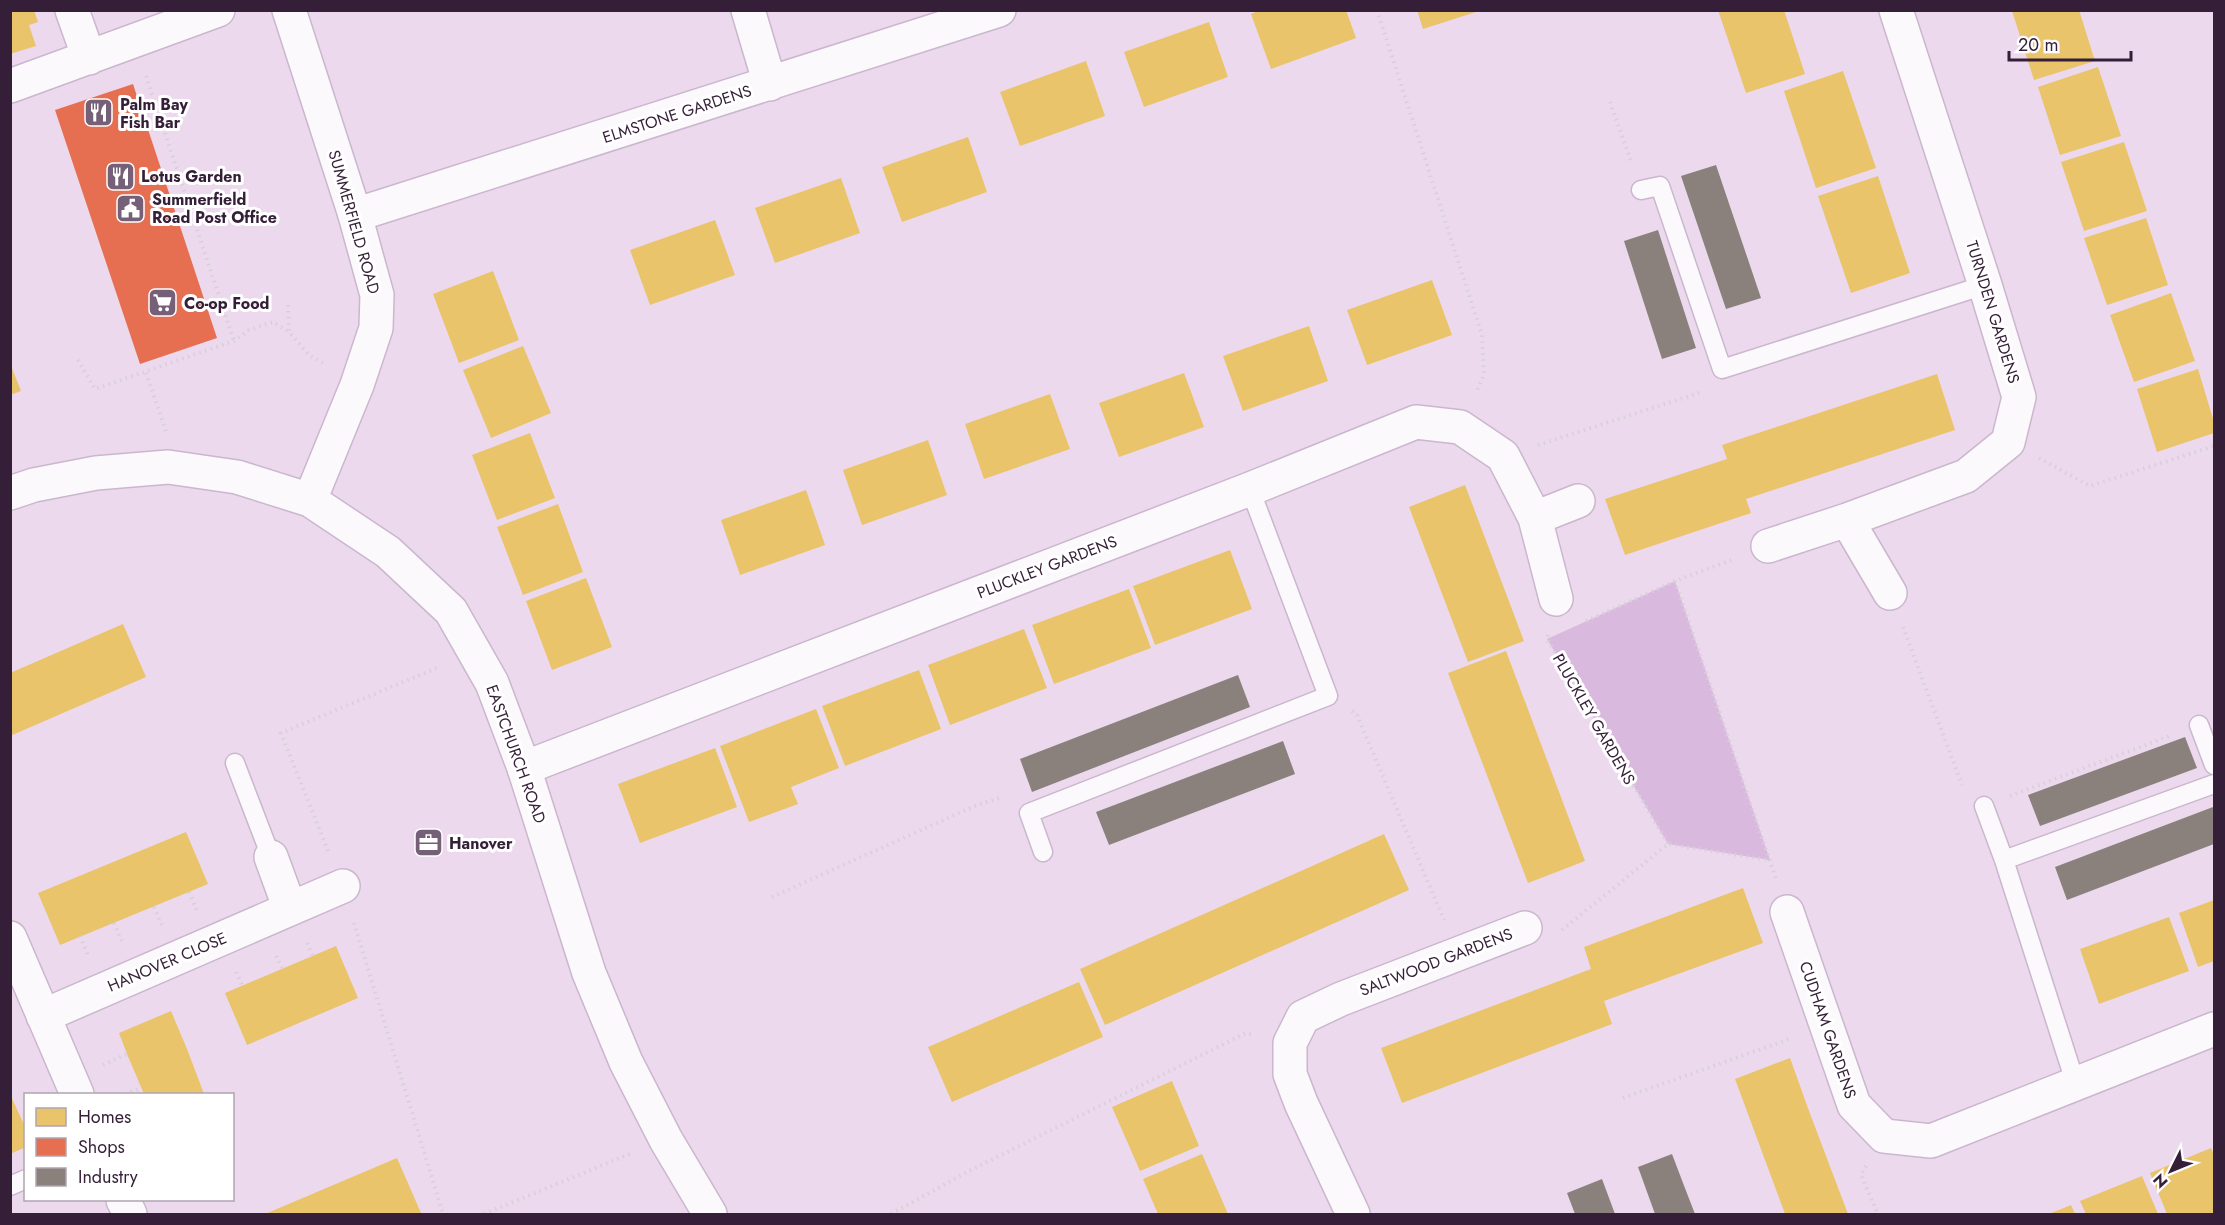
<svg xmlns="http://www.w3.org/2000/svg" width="2225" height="1225" viewBox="0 0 2225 1225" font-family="Jost,sans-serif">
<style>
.green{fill:#d9bade}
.homes{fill:#e9c46a}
.shops{fill:#e76f51}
.industry{fill:#8a817c}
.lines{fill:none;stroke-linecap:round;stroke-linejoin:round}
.service-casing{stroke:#cab7cd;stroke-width:21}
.minor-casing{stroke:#cab7cd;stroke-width:36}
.tertiary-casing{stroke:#cab7cd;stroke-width:36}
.path{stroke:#d7d0d7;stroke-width:4;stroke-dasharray:1.5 4.5;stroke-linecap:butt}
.service{stroke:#fcf9fc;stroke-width:18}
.minor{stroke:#fcf9fc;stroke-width:33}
.tertiary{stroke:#fcf9fc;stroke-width:33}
.labels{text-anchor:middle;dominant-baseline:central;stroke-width:6;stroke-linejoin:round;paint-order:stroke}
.poi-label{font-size:16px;font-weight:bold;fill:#351f38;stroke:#fff;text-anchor:start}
.street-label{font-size:16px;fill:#351f38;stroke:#fff}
</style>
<rect width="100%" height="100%" fill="#ecd9ee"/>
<!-- green -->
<path class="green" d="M1675 581 1770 860 1668 844 1547 639Z"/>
<!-- homes -->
<path class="homes" d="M10 10H34L38 22 29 25 36 46 10 54Z
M1260 10H1346L1356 38 1271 69 1251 14Z
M1417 10H1479V11L1423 29Z
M1718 10H1784L1805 74 1746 93Z
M2015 10H2079L2095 61 2034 80 2012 11Z
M1209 22 1228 77 1144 107 1124 52Z
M1086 61 1105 116 1020 146 1000 92Z
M2098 67 2121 136 2060 155 2038 87Z
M1843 71 1876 168 1816 188 1784 91Z
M968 137 987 192 902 222 882 167Z
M2124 142 2147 211 2084 231 2061 162Z
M1878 176 1910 273 1851 293 1818 196Z
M841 178 860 233 775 263 755 208Z
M2146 218 2168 285 2107 305 2084 238Z
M715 220 735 275 650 305 630 250Z
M493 271 519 340 459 363 433 294Z
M1432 280 1452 335 1367 365 1347 310Z
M2171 293 2195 361 2134 382 2110 315Z
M1309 326 1328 381 1243 411 1223 356Z
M523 346 551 413 491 438 463 370Z
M10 363 21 391 10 395Z
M2198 369 2214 422V433L2157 452 2137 389Z
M1184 373 1204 427 1119 457 1099 403Z
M1937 374 1955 430 1746 499 1751 513 1625 555 1605 499 1727 459 1722 445Z
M1050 394 1070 449 984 479 965 424Z
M530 433 555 498 497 520 472 455Z
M928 440 947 495 862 525 843 470Z
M1465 485 1524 641 1468 662 1409 507Z
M806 490 825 545 740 575 721 520Z
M558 504 583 572 523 595 497 527Z
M1230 550 1252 609 1155 645 1133 586Z
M586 578 612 647 552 670 526 601Z
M1129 589 1151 648 1054 684 1032 625Z
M123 624 146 677 10 736V673Z
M1024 629 1047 688 950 725 928 665Z
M1506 651 1585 861 1528 883 1448 673Z
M919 670 941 729 845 766 822 706Z
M816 709 839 768 791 787 798 804 749 822 720 746Z
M715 748 737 807 640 843 618 784Z
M186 832 208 884 60 945 38 893Z
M1384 834 1409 890 1105 1025 1080 969Z
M1743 888 1763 943 1604 1001 1612 1024 1402 1103 1381 1048 1591 969 1584 947Z
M2214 900V961L2198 967 2179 913Z
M2169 917 2189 971 2099 1004 2080 949Z
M336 946 358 998 247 1045 225 993Z
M1079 982 1103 1037 952 1102 928 1047Z
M171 1011 187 1049 204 1094H144L127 1054 119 1033Z
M1790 1058 1809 1111 1848 1214H1785L1735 1079Z
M1172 1081 1199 1146 1140 1171 1112 1107Z
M10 1094 26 1129V1147L10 1154Z
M2211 1148 2214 1155V1214H2167L2150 1173Z
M1202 1154 1228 1214H1158L1143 1179Z
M397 1158 421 1213 417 1214H265Z
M2142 1176 2158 1214H2086L2080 1201Z
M2071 1205 2075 1214H2049Z"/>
<!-- shops -->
<path class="shops" d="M133 84 217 338 140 364 55 110Z"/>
<!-- industry -->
<path class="industry" d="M1716 165 1761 298 1726 309 1681 176Z
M1658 230 1696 348 1662 359 1624 241Z
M1238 675 1250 707 1032 792 1020 759Z
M2185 737 2197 768 2040 826 2028 795Z
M1283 741 1295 774 1109 845 1096 812Z
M2213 807 2214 844 2067 900 2055 867Z
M1672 1154 1683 1183 1695 1214H1655L1638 1167Z
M1602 1179 1615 1214H1575L1567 1193Z"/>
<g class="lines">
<defs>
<path id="service" d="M1641 190 1660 186 1722 369 1985 285
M2199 725 2214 765
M235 763 271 857
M1984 806 2004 860 2076 1085
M1043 852 1029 813 1328 696 1250 489
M2004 860 2214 784
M10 1186 26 1179"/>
<path id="minor" d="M72 10 89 58
M748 10 770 84
M10 86 218 10
M355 215 999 10
M1535 518 1578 501
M1847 520 1890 593
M1768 546 1847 520 1966 476 2008 442 2019 397 1985 285 1896 10
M524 768 1250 489 1416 422 1460 427 1503 456 1535 518 1556 599
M271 857 290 909
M1787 912 1854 1105 1884 1136 1931 1141 2214 1029
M10 938 77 1094
M43 1016 343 886
M123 1200 130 1214
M1353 1214 1301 1103 1290 1074V1043L1303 1017 1341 999 1525 928"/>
<path id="tertiary" d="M289 10 355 215 377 295 376 328 357 385 310 500
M10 493 34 485 96 473 168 467 237 477 310 500 388 552 451 611 492 683 524 768 589 973 626 1062 666 1140 710 1214"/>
</defs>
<!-- service casing -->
<use href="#service" class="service-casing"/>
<!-- minor casing -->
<use href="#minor" class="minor-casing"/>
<!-- tertiary casing -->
<use href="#tertiary" class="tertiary-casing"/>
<!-- path -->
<path class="path" d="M1377 10 1482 335 1484 375 1476 393
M146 76 234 341
M1610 102 1632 164
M288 305 289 332 309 355 326 365
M78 360 95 389 234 341 249 330 273 322 289 332
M146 373 166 431
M1538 445 1702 392
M2039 458 2090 486 2214 446
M1675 581 1776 879
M1586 621 1675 581 1734 559
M1903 627 1962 785
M1548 635 1547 639 1668 844
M1352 711 1357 715 1444 920
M2010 796 2172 735
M328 851 281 733 439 667
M189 892 197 911
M772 897 977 805 1003 797
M154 907 162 925
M114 923 122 941
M354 923 443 1214
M1562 930 1668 844 1770 860
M80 936 88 955
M307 943 313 956
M276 956 282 968
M236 972 242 985
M103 1065 127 1054
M125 1094 141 1088
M1623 1098 1792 1038
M1866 1166 1861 1175 1878 1214
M484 1214 632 1153
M891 1214 967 1172 1246 1033 1254 1035"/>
<!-- service -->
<use href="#service" class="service"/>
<!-- minor -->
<use href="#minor" class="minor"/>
<!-- tertiary -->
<use href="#tertiary" class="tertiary"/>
</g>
<!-- icons -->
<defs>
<symbol id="restaurant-square" viewBox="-11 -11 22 22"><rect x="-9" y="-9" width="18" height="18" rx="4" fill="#756078" stroke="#fff"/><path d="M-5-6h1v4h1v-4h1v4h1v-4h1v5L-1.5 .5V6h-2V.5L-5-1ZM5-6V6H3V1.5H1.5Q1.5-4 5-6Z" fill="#fff"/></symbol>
<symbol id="civic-square" viewBox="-11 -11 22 22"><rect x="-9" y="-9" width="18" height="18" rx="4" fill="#756078" stroke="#fff"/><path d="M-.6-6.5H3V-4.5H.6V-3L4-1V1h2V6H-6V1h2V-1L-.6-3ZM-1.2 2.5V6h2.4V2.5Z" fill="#fff"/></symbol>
<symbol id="supermarket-square" viewBox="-11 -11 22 22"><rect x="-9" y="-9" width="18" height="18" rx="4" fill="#756078" stroke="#fff"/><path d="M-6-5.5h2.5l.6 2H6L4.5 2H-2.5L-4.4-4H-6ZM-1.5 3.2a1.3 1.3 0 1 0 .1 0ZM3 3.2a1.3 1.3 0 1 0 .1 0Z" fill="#fff"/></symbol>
<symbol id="office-square" viewBox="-11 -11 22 22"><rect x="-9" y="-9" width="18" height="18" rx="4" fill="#756078" stroke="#fff"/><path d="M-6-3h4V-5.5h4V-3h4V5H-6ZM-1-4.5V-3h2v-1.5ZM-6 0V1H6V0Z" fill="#fff"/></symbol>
</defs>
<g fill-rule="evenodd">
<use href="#restaurant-square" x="82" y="96" width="33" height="33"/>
<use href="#restaurant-square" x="104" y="160" width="33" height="33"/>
<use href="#civic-square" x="114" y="192" width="33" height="33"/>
<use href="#supermarket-square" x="146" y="286" width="33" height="33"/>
<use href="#office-square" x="412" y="826" width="33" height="33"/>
</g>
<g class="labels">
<!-- poi labels -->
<g class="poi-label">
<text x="120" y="104">Palm Bay<tspan x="120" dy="18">Fish Bar</tspan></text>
<text x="141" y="176">Lotus Garden</text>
<text x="152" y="199">Summerfield<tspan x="152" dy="18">Road Post Office</tspan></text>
<text x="184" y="303">Co-op Food</text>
<text x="449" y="843">Hanover</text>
</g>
<!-- street labels -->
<g class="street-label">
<text transform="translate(677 114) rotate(-18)">ELMSTONE GARDENS</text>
<text transform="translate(354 222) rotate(74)">SUMMERFIELD ROAD</text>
<text transform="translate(1993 312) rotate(73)">TURNDEN GARDENS</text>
<text transform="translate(1047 567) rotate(-21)">PLUCKLEY GARDENS</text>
<text transform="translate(1594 719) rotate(60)">PLUCKLEY GARDENS</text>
<text transform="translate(516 754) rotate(70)">EASTCHURCH ROAD</text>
<text transform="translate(167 962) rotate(-23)">HANOVER CLOSE</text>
<text transform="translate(1436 962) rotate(-21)">SALTWOOD GARDENS</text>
<text transform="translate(1828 1030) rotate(71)">CUDHAM GARDENS</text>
</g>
</g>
<!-- border -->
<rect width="2225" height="1225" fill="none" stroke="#351f38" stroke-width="24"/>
<!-- legend -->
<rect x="24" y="1093" width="210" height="108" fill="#ffffff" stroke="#aea5af" stroke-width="1.5"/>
<rect x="36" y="1108" width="30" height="18" fill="#e9c46a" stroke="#aea5af" stroke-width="1.5"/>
<text x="78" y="1123" font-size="18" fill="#351f38">Homes</text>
<rect x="36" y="1138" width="30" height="18" fill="#e76f51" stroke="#aea5af" stroke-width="1.5"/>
<text x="78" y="1153" font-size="18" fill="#351f38">Shops</text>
<rect x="36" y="1168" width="30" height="18" fill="#8a817c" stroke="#aea5af" stroke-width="1.5"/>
<text x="78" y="1183" font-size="18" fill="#351f38">Industry</text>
<!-- north arrow -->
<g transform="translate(2171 1171) rotate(227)" stroke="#ffffff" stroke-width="4.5" paint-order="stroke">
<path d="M0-4.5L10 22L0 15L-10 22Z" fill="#351f38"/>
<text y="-9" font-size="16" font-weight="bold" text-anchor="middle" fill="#351f38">N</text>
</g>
<!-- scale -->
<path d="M2009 51v9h122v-9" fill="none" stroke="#351f38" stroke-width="3"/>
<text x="2018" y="51" font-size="18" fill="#351f38" stroke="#ffffff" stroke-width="4.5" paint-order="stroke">20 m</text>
</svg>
